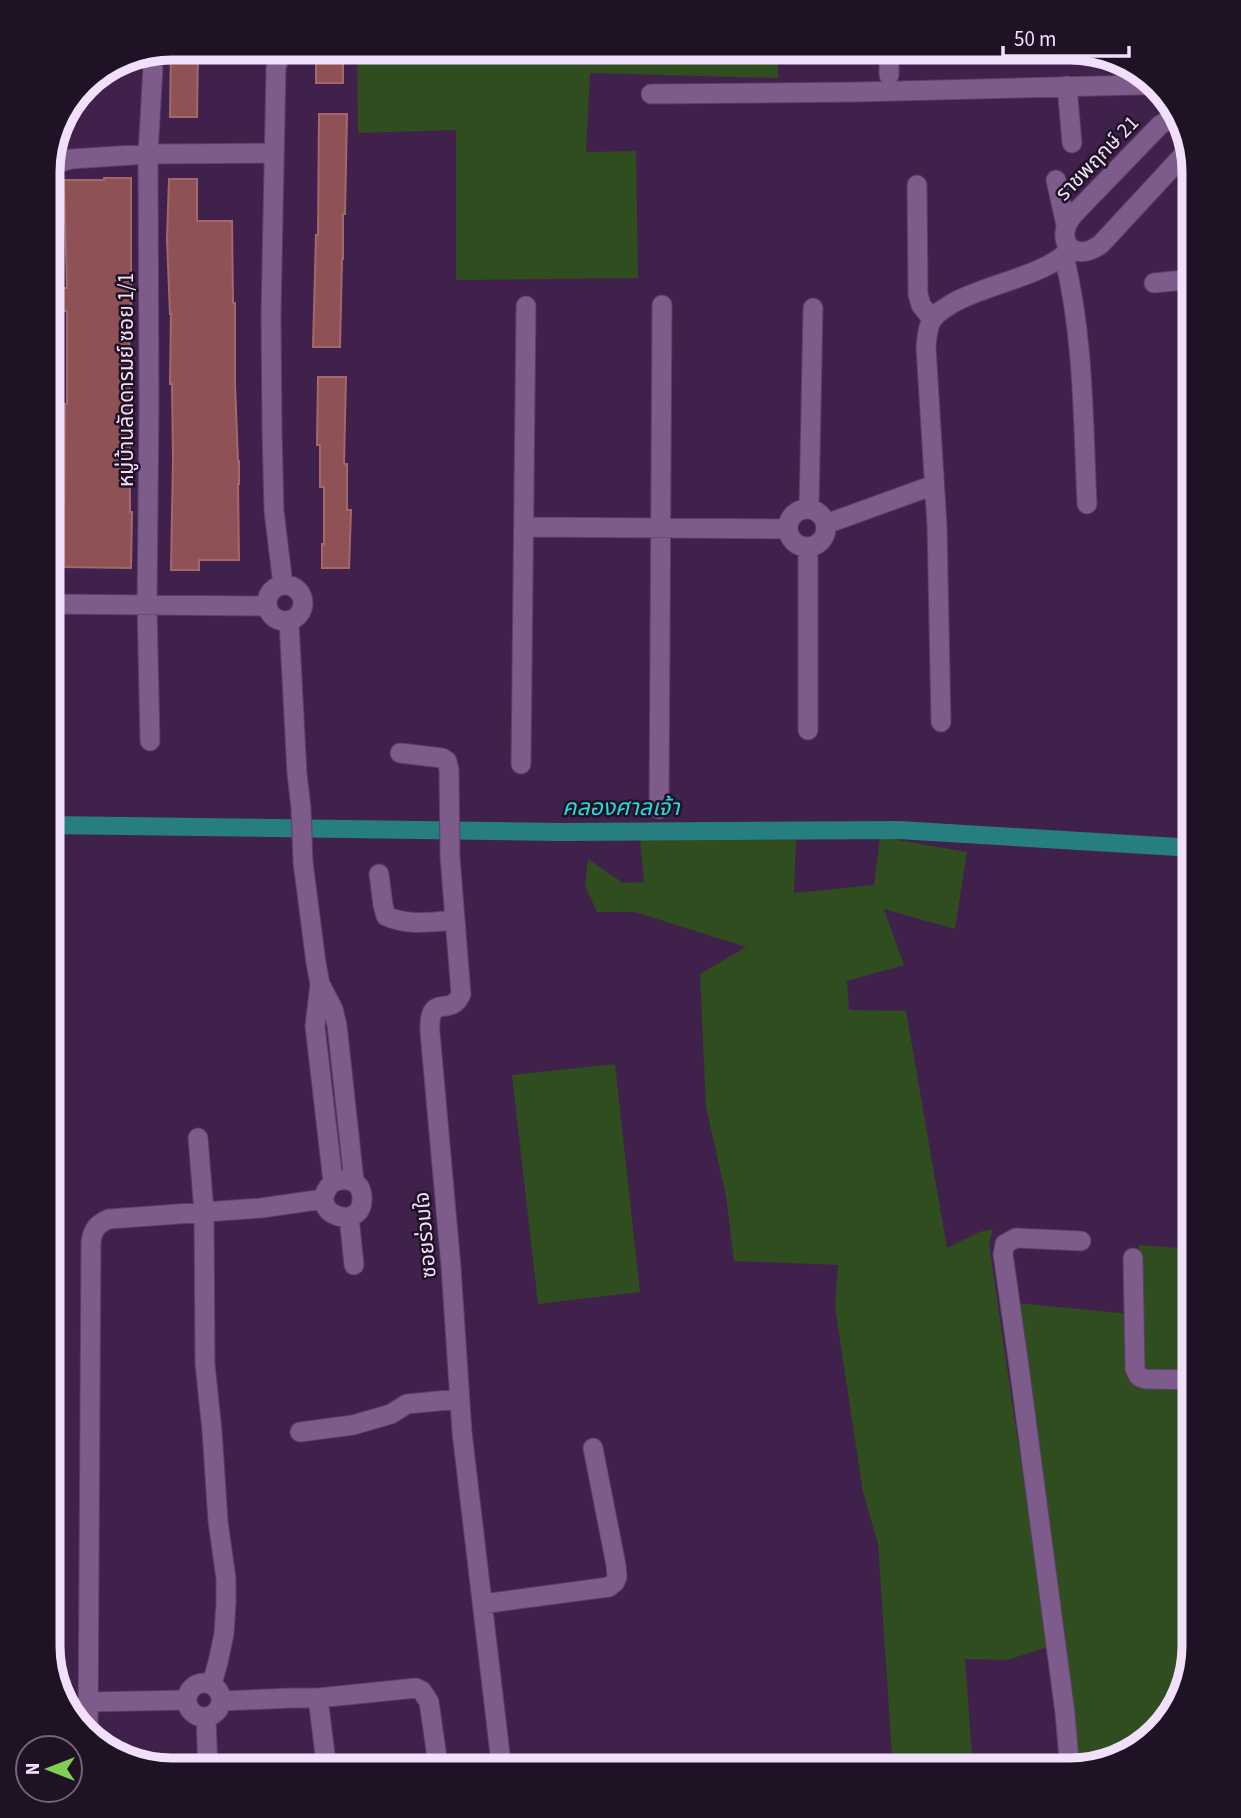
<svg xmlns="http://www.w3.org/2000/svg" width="1241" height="1818" viewBox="0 0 1241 1818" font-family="'Source Sans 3','Noto Sans Thai',sans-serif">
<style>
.green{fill:#2f4d1f}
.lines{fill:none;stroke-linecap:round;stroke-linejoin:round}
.canal{stroke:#277e7f;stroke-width:18}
.building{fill:#8e5155;stroke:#a6676a;stroke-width:2}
.minor-casing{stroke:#5b3f65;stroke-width:21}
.minor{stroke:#7d5b8a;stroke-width:19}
.labels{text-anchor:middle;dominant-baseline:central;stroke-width:5;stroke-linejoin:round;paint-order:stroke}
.street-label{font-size:21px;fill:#f2dffa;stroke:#1f1225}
.water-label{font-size:23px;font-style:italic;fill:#2ad8da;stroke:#1f1225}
.rim{fill:none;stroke:#f2dffa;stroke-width:9}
</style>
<rect width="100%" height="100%" fill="#40214b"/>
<!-- green -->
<path class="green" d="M357 47H778V78L590 73 586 152 636 151 638 278 456 280V130L358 133Z
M880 837 967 852 955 929 884 909 904 965 847 981 849 1010 906 1011 947 1248 979 1232 993 1229 989 1244 1048 1647 1007 1660 965 1659 973 1771H893L878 1544 863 1492 835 1307 838 1265 734 1261 726 1196 706 1107 700 974 746 947 635 912H597L585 886 588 859 623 883 644 882 640 839 796 840 794 893 874 885Z
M615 1064 640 1292 538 1304 512 1075Z
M1139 1245 1194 1249V1647L1177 1709 1131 1754 1087 1766 1078 1767 1017 1303 1142 1315Z"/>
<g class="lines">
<!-- canal -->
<path class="canal" d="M47 825 562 832 899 830 1194 848"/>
</g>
<!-- building -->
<path class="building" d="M171 47H198L197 117H170Z
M316 60H343V83H316Z
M319 114H347L345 214H343V259H342L340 347H313L316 235H318Z
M104 178H131V311H129L130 512H132L131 568 64 567 65 404H67V311H63V288H67L64 180H104Z
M169 179H197V221H232L233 303H235V384L238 461H239V484H238L239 560H199V570H171L173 459 172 384H170L171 314H170L167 239Z
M318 377H346L344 464H347V510H351L349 568H322V544H324V487H320V445H317Z"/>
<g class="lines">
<defs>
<path id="minor" d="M282 47 276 68 271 315 272 430 274 511 283 585
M889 47V75
M1067 86 1072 143
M651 94 858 92 1137 85H1143L1147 77
M1180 120 1167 121 1160 125 1074 214C1052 239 1073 265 1101 244L1188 150
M1056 180 1066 225
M917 185 918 294 921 305 932 319
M1064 256C1084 337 1083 421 1087 504
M1154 283 1194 279
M788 528a19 19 0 1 1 38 0a19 19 0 1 1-38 0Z
M809 509 813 308
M826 524 934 485
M524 527 788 529
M47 538 48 182 51 170 55 164 71 159 148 154 274 153
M808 547V730
M267 603a18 18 0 1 1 36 0a18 18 0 1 1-36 0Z
M47 604 267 606
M47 608 51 800
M289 622 297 774 301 808 303 862 316 963 320 984 333 1009 337 1025 354 1181
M941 722 937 526 926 347C927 338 927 328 932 320 937 312 945 308 953 303 986 284 1049 275 1071 248
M150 741 147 606 149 406 148 154 153 67
M400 753 442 758 447 761 449 770 450 857 461 994C451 1019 428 990 430 1032L451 1267 462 1432 502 1771
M521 764 526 306
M659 809 662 305
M379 874 383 905 386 916C408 926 431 922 455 920
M320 984 315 1026 333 1182C301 1213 364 1235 362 1197 361 1180 346 1177 333 1182
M198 1138 204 1212 205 1364 212 1431 218 1521 226 1579V1602L224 1634 218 1662 212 1684
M349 1217 354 1265
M1133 1258 1135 1368C1137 1375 1139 1378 1146 1379L1194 1380
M300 1432 353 1425 391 1414 407 1404 459 1399
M482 1604 609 1587 615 1582 617 1577 616 1565 593 1448
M187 1700a17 17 0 1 1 34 0a17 17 0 1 1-34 0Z
M318 1698 327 1771
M222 1701 292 1698H318L416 1688 422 1691 429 1702 439 1771
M88 1702 187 1700
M206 1718 208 1771
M88 1734 91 1242C93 1229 97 1224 109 1219L261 1208 324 1199
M1070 1771 1065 1713 1019 1366 1003 1254 1005 1244 1016 1238 1081 1241"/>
</defs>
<!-- minor casing -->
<use href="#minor" class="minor-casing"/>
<!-- minor -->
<use href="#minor" class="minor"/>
</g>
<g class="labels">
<!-- street labels -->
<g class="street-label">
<text transform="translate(1097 158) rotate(-46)">ราชพฤกษ์ 21</text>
<text transform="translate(126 380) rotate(-90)">หมู่บ้านลัดดารมย์ ซอย 1/1</text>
<text transform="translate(425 1235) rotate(-95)">ซอยร่วมใจ</text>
</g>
<!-- water labels -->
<g class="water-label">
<text x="621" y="807">คลองศาลเจ้า</text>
</g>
</g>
<!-- crop -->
<path d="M0 0H1241V1818H0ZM172 60H1070A112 112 0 0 1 1182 172V1646A112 112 0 0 1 1070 1758H172A112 112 0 0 1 60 1646V172A112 112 0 0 1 172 60Z" fill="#1f1225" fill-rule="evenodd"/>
<path class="rim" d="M172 60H1070A112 112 0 0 1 1182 172V1646A112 112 0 0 1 1070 1758H172A112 112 0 0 1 60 1646V172A112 112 0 0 1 172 60Z"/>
<!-- north arrow -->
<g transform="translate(49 1769) rotate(270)"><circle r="33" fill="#1f1225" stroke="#73647a" stroke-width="2"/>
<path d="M0-5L12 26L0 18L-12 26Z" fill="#7fd052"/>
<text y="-10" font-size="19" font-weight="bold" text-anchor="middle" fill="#f2dffa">N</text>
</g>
<!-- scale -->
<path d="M1003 46v10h126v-10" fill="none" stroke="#f2dffa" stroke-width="3.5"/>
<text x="1014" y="46" font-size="21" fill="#f2dffa" stroke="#1f1225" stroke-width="5" paint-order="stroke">50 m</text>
</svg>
